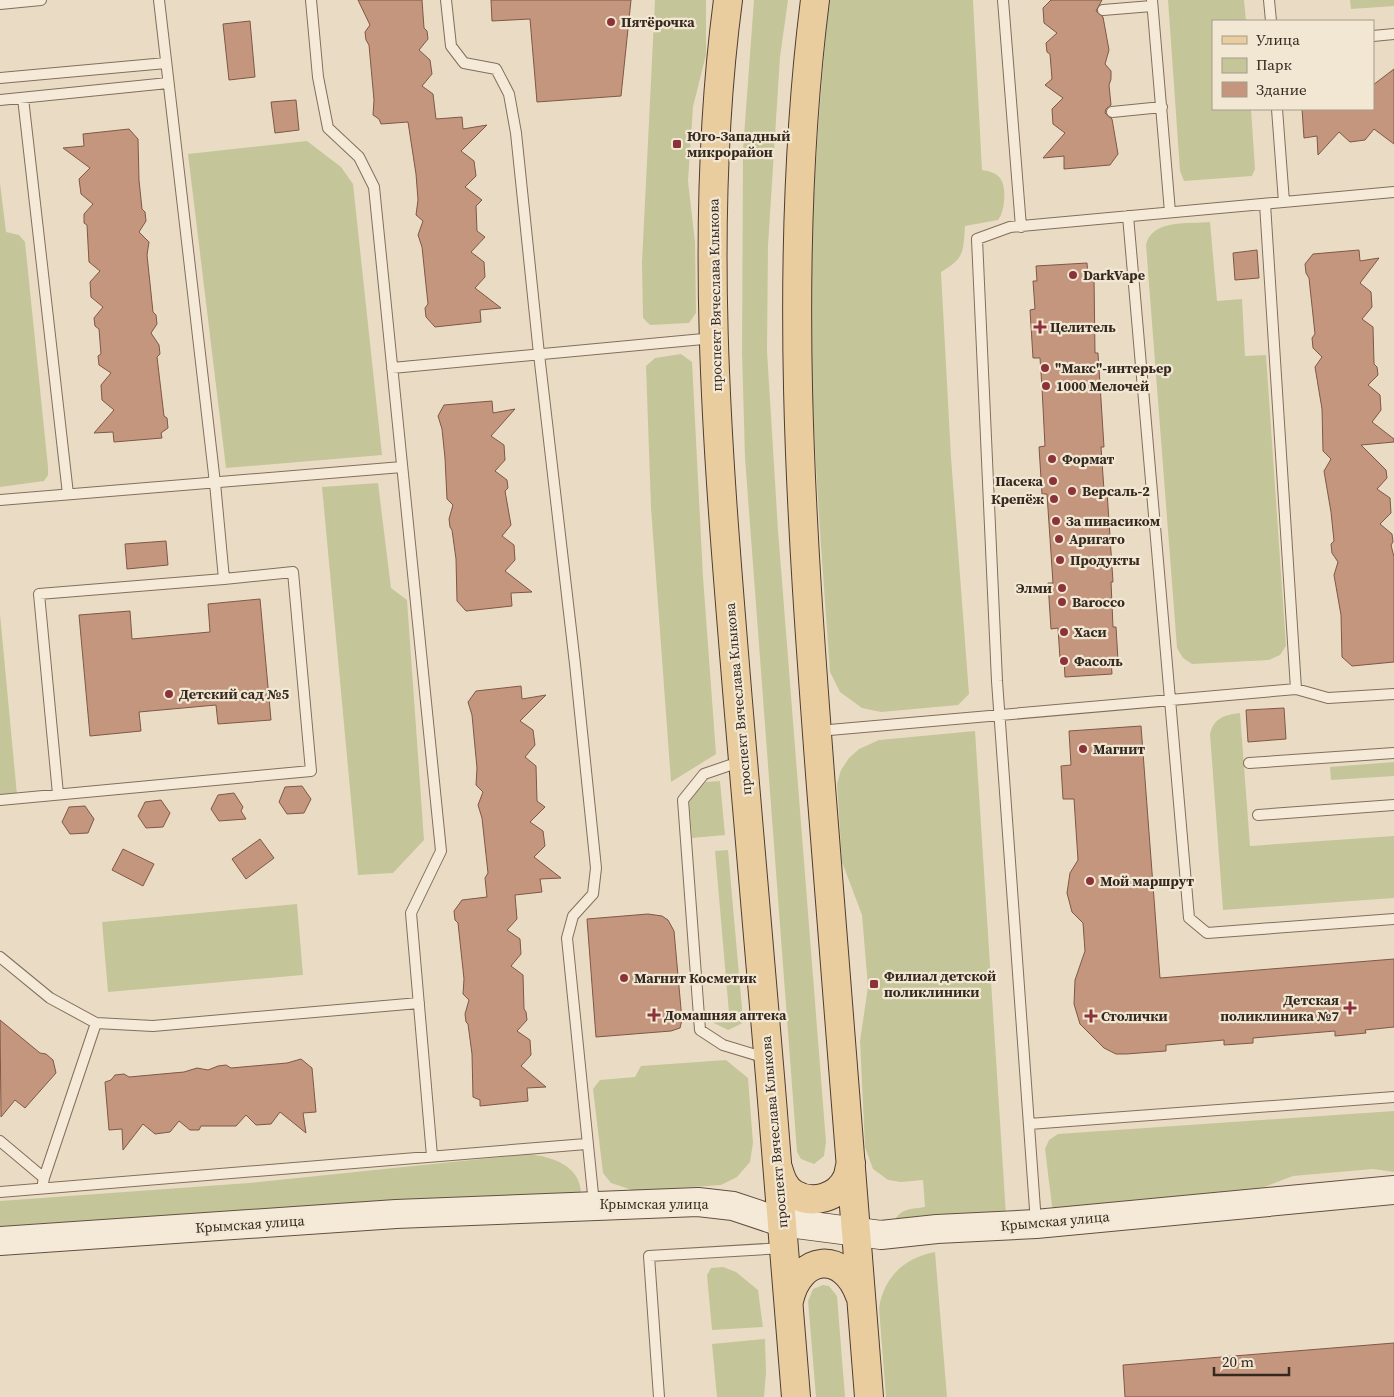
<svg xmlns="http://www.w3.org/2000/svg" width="1394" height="1397" viewBox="0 0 1394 1397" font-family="'Source Serif 4',serif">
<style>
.green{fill:#c4c699}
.building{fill:#c4967e;stroke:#7f5845}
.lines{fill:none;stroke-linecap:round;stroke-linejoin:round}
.lane-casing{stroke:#826e5c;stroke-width:12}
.secondary-casing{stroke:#644f40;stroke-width:30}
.primary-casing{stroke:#513d30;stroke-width:30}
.lane{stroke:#f5ead7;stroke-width:10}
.secondary{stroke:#f5ead7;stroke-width:28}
.primary{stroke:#e9cd9f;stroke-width:28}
.poi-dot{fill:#8c3239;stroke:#f2e7d3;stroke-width:2}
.labels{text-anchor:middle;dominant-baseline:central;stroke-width:4.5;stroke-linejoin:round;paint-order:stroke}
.poi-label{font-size:14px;font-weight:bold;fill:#34281f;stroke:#f2e7d3;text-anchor:start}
.street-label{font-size:14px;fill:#34281f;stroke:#f2e7d3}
</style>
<rect width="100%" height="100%" fill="#eadcc4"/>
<!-- green -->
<path class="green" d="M655 0H706V55L693 107 688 181 695 242 696 313 689 323 650 325 643 318 642 262Z
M754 0H788L780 57 768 246 767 351 778 530 826 1142 824 1156 814 1164 801 1159 797 1152 745 458 742 353 743 150Z
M829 0H973L982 170C988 171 995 172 1000 178 1007 186 1005 212 998 220L965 226C963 252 965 258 941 272L951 457 969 694 958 705 881 712 862 708 840 692 830 672C822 556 812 440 811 325 810 216 819 108 829 0Z
M1168 0H1244L1246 21H1213V109H1251L1255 169 1252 176 1184 181 1180 171Z
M1350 0H1394V6L1351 9Z
M307 141 341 167 353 184 382 455 226 468 188 154Z
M0 183 6 232 19 235 25 242 48 467V475L44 481 0 487Z
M1210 222 1217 301 1242 299 1245 356 1266 355 1286 646 1280 655 1269 660 1192 664 1183 658 1177 648 1146 245C1151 219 1190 224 1210 222Z
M681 354 692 362 703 577 716 754 671 782 651 508 646 366 655 358Z
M378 483 391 588 407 600 424 840 393 873 358 875 322 487Z
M0 614 17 795 0 796Z
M1240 713 1250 846 1394 836V898L1223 910 1210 734C1214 718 1224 715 1240 713Z
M975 731 1006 1215 895 1220C901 1208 913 1209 925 1207L923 1180 901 1182 888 1180 873 1169 865 1147 860 1041 868 987 862 915 842 862 837 784 841 770 849 758 859 749 879 740Z
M1394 762V776L1331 780 1330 767Z
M720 781 725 835 692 838 689 798 706 782Z
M728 850 743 1020 741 1024 728 1030 714 1023 708 1015 729 1013 715 851Z
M297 904 303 975 108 992 102 922Z
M726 1060 748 1078 753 1143 750 1162 737 1177 721 1185 635 1191 611 1183 603 1173 593 1089 600 1080 635 1077 641 1066Z
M1394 1111V1172L1373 1169 1293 1176 1243 1195 1055 1211 1052 1206 1045 1149 1049 1140 1058 1134Z
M529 1154C552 1157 580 1165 581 1193L575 1199 0 1235V1201L249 1183Z
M935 1252 947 1397H886L879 1308C884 1277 904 1258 935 1252Z
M723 1267 736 1272 758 1290 763 1327 712 1330 707 1275 711 1268Z
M823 1285 829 1286 837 1296 845 1397H816L808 1301 813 1289Z
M765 1339 766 1373 764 1397H717L712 1344Z"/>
<!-- building -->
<path class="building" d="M358 0H422L424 28 427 31 428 39 419 50 430 60 432 74 422 86 433 94 436 119 462 117 463 129 487 125 461 151 474 161 476 176 465 187 482 200 476 206 477 231 485 237 471 252 484 262 485 277 475 288 501 308 480 310 481 322 435 327 426 317 425 308 428 304 422 247 418 235 423 221 416 215 418 200 416 174 408 122 381 124 379 119 373 115 374 100 369 45 366 40 365 32 370 25Z
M491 0H631L621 96 537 102 530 19 492 21Z
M1051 0H1102L1096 11 1103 17 1109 50 1105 64 1111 71V79L1109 85 1111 105 1106 109 1105 113 1112 119 1118 154 1110 165 1064 169V156L1043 158 1065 133 1053 124 1052 109 1063 98 1045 85 1052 79 1050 54 1047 52 1046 43 1057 33 1044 23 1043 8Z
M250 21 255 77 229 80 223 24Z
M1394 69V144L1374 129 1365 140 1350 142 1339 132 1318 155 1317 136 1304 138 1302 109H1373V85Z
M296 100 299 130 275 133 271 102Z
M129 129 138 139 139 180 142 209 145 212 146 221 139 232 149 242 147 255 153 312 156 315 157 324 151 333 159 345 160 354 157 357 164 416 167 418 168 428 161 433 162 438 114 442 113 432 94 433 114 410 102 400 101 385 111 373 99 365 98 356 101 354 99 329 95 326 94 318 103 307 91 297 90 282 100 271 89 262 87 225 84 223V214L93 204 81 194 79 179 90 168 63 148 84 146 83 134Z
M1257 250 1259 278 1235 280 1233 253Z
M1359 250 1360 261 1379 258 1360 283 1371 292 1372 307 1362 319 1373 327 1374 364 1377 367 1378 375 1368 385 1380 395 1381 410 1372 422 1394 439V442L1361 445 1386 470 1387 478 1377 489 1390 498 1391 513 1380 524 1392 534 1393 542 1391 545 1394 557V662L1352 666 1342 657 1341 615 1334 575 1338 562 1332 553 1331 544 1334 541 1331 512 1324 471 1331 459 1323 451 1322 409 1315 367 1322 357 1313 348 1312 338 1315 334 1309 278 1306 273 1305 264 1313 254Z
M1087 263 1088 278 1094 277 1095 353H1098L1104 447H1101L1104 490 1107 491 1113 582H1111L1113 627H1116L1118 660H1111L1112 674 1065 677 1064 659H1060L1058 628 1051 629 1048 583H1053L1047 494H1042L1039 447 1045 446 1042 388 1040 358H1033L1030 310 1035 309 1033 281H1037L1036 266Z
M492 401 493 413 515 409 491 436 504 445 505 460 495 471 507 480 508 488 505 491 511 525 502 536 514 545 515 560 505 571 532 592 511 593 512 606 466 611 457 601 456 559 452 530 450 527 449 519 453 505 447 499 445 458 442 429 438 416 444 405Z
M166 541 168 565 127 569 125 544Z
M260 599 271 720 218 724 216 705 139 712 141 731 90 736 79 615 130 611 132 639 210 632 208 604Z
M521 686 522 699 546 695 520 721 533 730 535 745 525 757 536 766 537 801 545 807 530 822 543 831 545 846 534 857 561 878 540 879 542 892 515 895 517 919 507 930 520 939 521 954 511 966 523 975 524 1009 526 1012 527 1020 517 1031 530 1040 531 1055 521 1066 546 1087 527 1088 528 1101 480 1106V1100L473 1097 472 1054 468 1024 466 1022 465 1014 469 1000 463 994 464 979 458 923 455 920 454 911 462 900 487 897 485 878 488 873 482 818 478 805 483 792 476 785 477 768 472 715 468 702 476 691Z
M1284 708 1286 739 1248 742 1246 710Z
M1141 726 1160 978 1394 959V1027L1365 1030 1366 1033 1335 1036V1031L1253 1038V1043L1224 1045V1040L1166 1045V1051L1126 1054H1116L1104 1048 1080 1024 1074 1004 1075 980 1085 951 1083 923 1072 912 1067 893 1070 873 1078 860 1074 799H1063L1061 766 1071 765 1069 731Z
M302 786 311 799 304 813 287 814 279 802 285 787Z
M234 793 243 807 241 811 246 819 219 821 211 809 218 795Z
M161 800 170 813 163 827 146 828 138 816 145 802Z
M85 806 94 819 88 833 70 834 62 822 69 807Z
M260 839 274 858 246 879 232 859Z
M123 849 154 864 143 886 112 870Z
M648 914 662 916 668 920 674 931 682 1020 680 1028 671 1031 596 1037 587 919Z
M0 1020 40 1053 46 1054 53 1060 56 1073 25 1108 15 1100 1 1117Z
M301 1059 312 1068 316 1112 303 1113 306 1133 280 1112 271 1124 256 1125 246 1115 236 1126H201L199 1130H190L179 1121 170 1132 155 1134 143 1124 123 1150 122 1129 109 1130 105 1082 111 1080 115 1075 124 1074 129 1077 184 1072 197 1068 208 1070 218 1066 226 1065 231 1068 287 1063Z
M1394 1343V1397H1125L1123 1365Z"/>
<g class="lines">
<defs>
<path id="lane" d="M311 0 318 77 328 128 359 157 374 187 441 851 411 913 432 1156
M446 0 451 46 464 63 496 69 509 94 516 133 539 354 575 664 596 868 593 894 573 916 567 938 594 1204
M1003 0 1021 227
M1152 0 1170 212
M1269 0 1271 21
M0 4 41 0
M1103 10 1152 6
M1373 36 1394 34
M0 78 166 63
M23 98 68 494
M0 100 168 83
M1277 109 1284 202
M1112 112 1162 107
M1128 216 1189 918 1207 933 1394 919
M392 368 714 338
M0 500 402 467
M1296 689 1328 698 1394 694
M818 731 1296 689 1265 204
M742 761 704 774 683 800 700 1030 723 1045 766 1058
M1249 763 1394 753
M58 794 39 594 224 579
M0 800 311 771 293 572 224 579 215 483 159 0
M1258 815 1394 805
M0 957 50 998 96 1023 153 1026 419 1003
M1029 1124 1394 1097
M0 1141 44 1178 43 1183
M44 1178 96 1023
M0 1192 586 1144
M1036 1223 997 681 977 239 1010 227 1394 192
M659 1397 649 1256 783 1248"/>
<path id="secondary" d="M0 1241 396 1214 698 1202 733 1206 781 1222 881 1235 937 1229 1036 1224 1394 1190"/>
<path id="primary" d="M728 0C697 234 719 469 738 702 758 934 778 1165 796 1397
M815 0C782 262 801 524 821 787 837 990 853 1194 869 1397
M778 1168C781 1178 784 1188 794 1194 812 1205 838 1198 847 1178 849 1174 849 1168 851 1163
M789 1301C799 1254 844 1250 860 1296"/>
</defs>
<!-- lane casing -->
<use href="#lane" class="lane-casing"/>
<!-- secondary casing -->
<use href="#secondary" class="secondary-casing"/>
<!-- primary casing -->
<use href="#primary" class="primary-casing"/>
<!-- lane -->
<use href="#lane" class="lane"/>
<!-- secondary -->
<use href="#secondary" class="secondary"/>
<!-- primary -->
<use href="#primary" class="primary"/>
</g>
<!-- markers -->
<g class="poi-dot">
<circle cx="611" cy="22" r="5"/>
<rect x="672" y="139" width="10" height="10" rx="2.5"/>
<circle cx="1073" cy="275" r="5"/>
<path d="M1037.5 319.5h5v5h5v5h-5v5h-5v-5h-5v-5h5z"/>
<circle cx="1045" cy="368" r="5"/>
<circle cx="1046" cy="386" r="5"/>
<circle cx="1052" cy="459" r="5"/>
<circle cx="1053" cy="481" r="5"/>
<circle cx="1072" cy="491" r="5"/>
<circle cx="1054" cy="499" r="5"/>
<circle cx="1056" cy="521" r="5"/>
<circle cx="1059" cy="539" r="5"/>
<circle cx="1060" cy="560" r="5"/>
<circle cx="1062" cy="588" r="5"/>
<circle cx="1062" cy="602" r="5"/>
<circle cx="1064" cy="632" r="5"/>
<circle cx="1064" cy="661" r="5"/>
<circle cx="169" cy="694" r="5"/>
<circle cx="1083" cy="749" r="5"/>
<circle cx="1090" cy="881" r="5"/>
<circle cx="624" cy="978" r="5"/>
<rect x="869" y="979" width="10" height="10" rx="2.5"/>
<path d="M1347.5 1000.5h5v5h5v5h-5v5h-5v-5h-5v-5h5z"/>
<path d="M651.5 1007.5h5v5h5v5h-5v5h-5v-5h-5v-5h5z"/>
<path d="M1088.5 1008.5h5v5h5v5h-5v5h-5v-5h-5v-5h5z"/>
</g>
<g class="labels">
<!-- poi labels -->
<g class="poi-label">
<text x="621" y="22">Пятёрочка</text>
<text x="687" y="136">Юго-Западный<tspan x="687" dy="16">микрорайон</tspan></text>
<text x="1083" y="275">DarkVape</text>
<text x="1050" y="327">Целитель</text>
<text x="1055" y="368">"Макс"-интерьер</text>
<text x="1056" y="386">1000 Мелочей</text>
<text x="1062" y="459">Формат</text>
<text x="1043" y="481" text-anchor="end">Пасека</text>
<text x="1082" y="491">Версаль-2</text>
<text x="1044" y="499" text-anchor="end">Крепёж</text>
<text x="1066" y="521">За пивасиком</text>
<text x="1069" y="539">Аригато</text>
<text x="1070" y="560">Продукты</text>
<text x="1052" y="588" text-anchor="end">Элми</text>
<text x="1072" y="602">Barocco</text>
<text x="1074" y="632">Хаси</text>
<text x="1074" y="661">Фасоль</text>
<text x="179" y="694">Детский сад №5</text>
<text x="1093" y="749">Магнит</text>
<text x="1100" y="881">Мой маршрут</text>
<text x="884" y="976">Филиал детской<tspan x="884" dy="16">поликлиники</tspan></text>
<text x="634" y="978">Магнит Косметик</text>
<text x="1339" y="1000" text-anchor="end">Детская<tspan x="1339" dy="16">поликлиника №7</tspan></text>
<text x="664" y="1015">Домашняя аптека</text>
<text x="1101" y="1016">Столички</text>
</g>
<!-- street labels -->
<g class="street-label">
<text transform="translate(715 295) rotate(-91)">проспект Вячеслава Клыкова</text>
<text transform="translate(738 699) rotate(-95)">проспект Вячеслава Клыкова</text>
<text transform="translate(774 1132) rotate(-95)">проспект Вячеслава Клыкова</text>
<text x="654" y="1204">Крымская улица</text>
<text transform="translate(1055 1221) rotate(-5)">Крымская улица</text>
<text transform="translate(250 1224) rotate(-4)">Крымская улица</text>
</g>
</g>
<!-- legend -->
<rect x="1212" y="20" width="162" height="90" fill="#f2e7d3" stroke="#a69b8b"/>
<rect x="1222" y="36" width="25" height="8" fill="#e9cd9f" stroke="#a69b8b"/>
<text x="1256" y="45" font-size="15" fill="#34281f">Улица</text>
<rect x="1222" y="58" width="25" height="15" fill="#c4c699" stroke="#a69b8b"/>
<text x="1256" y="70" font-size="15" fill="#34281f">Парк</text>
<rect x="1222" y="82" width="25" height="15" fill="#c4967e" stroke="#a69b8b"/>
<text x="1256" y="95" font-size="15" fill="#34281f">Здание</text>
<!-- scale -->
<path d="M1214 1367v8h75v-8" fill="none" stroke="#34281f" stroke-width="2.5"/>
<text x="1222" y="1367" font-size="15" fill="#34281f" stroke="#f2e7d3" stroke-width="4" paint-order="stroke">20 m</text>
</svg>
